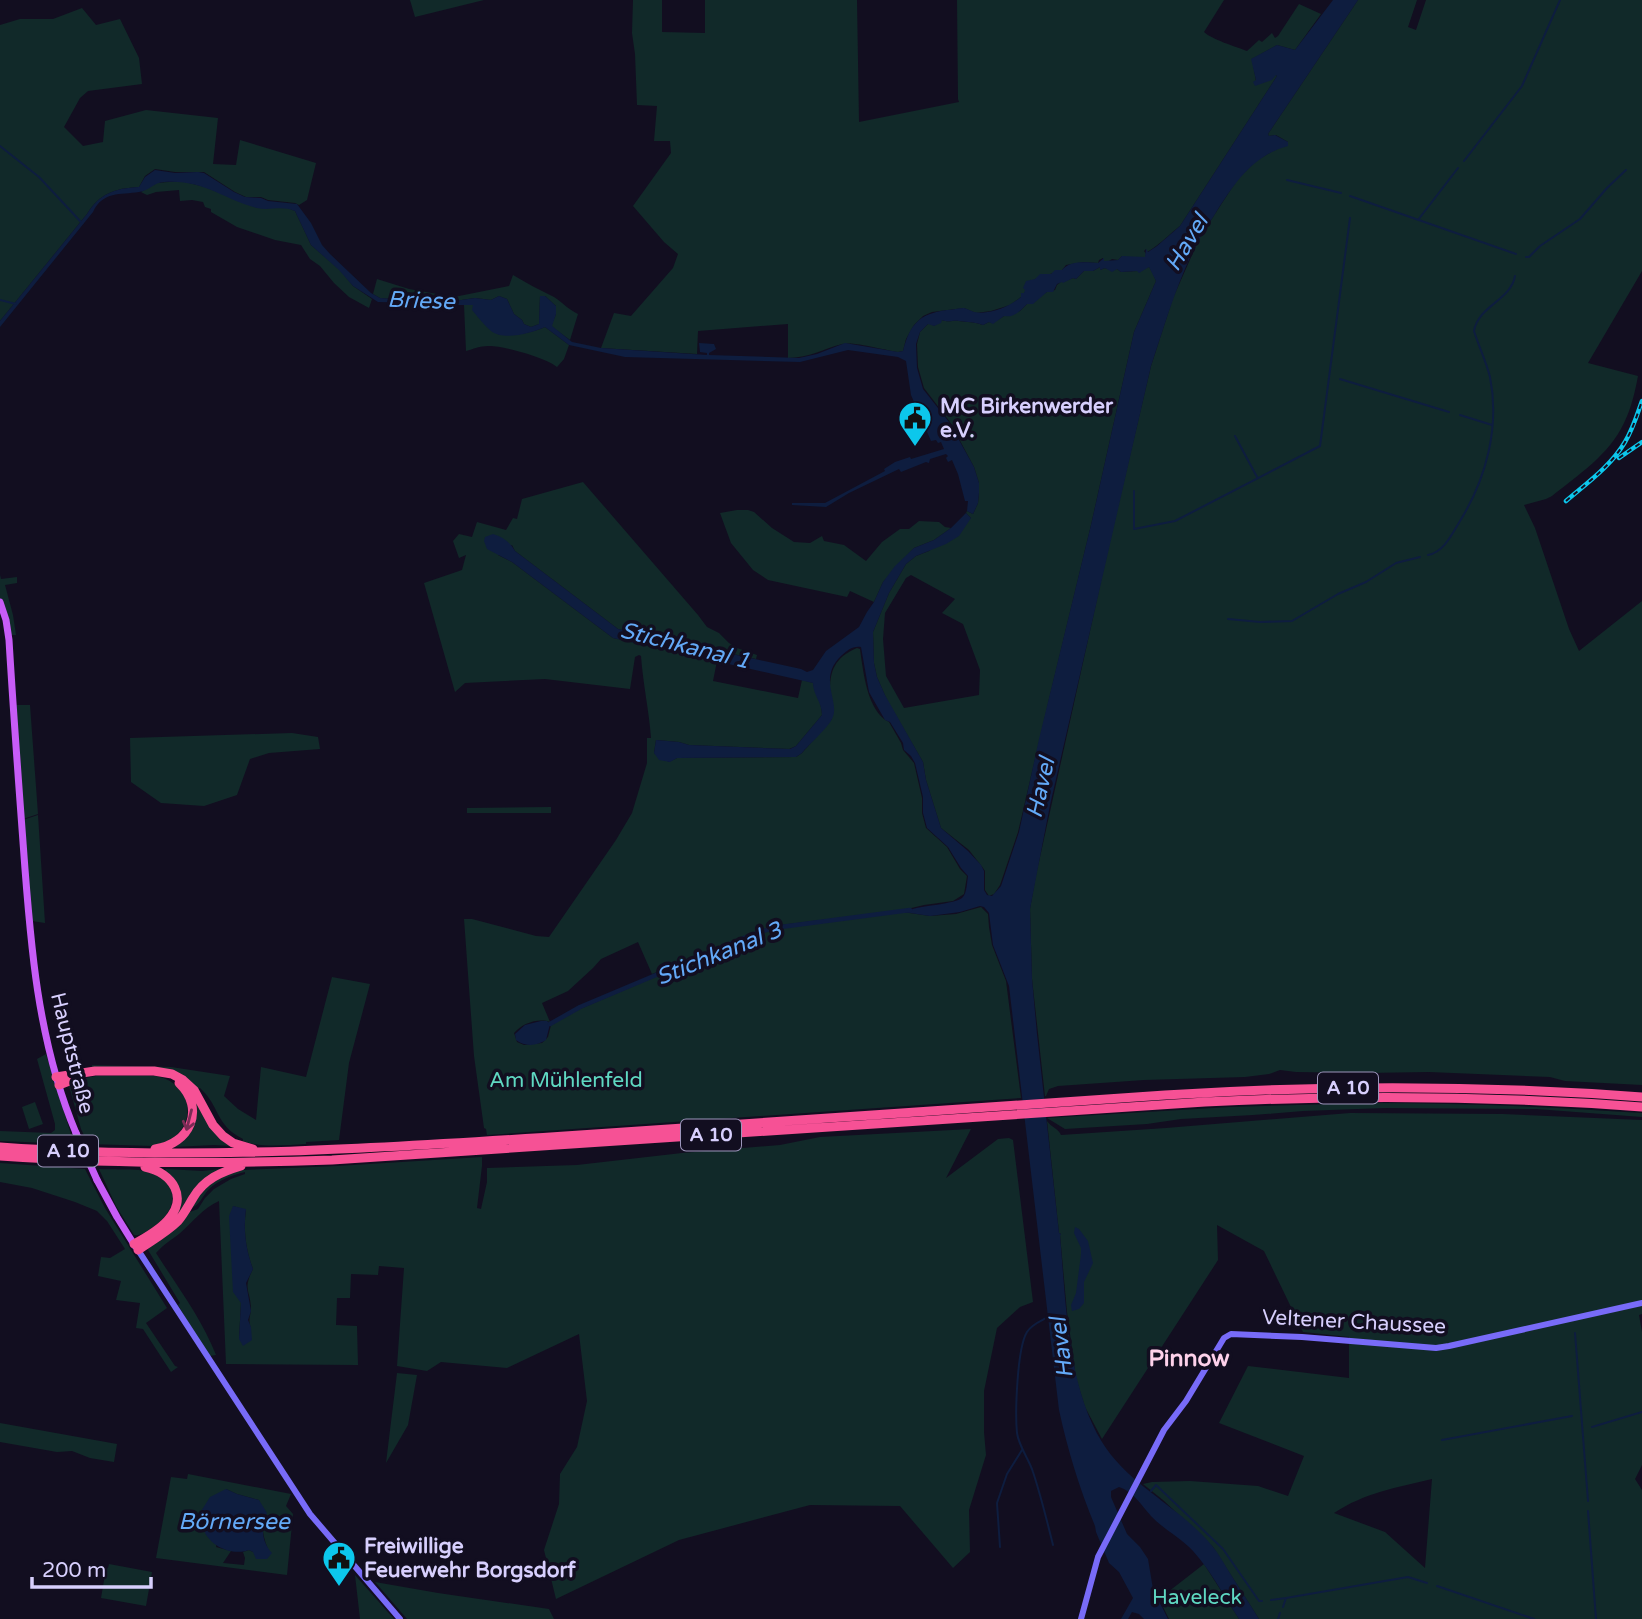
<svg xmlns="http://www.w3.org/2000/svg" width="1642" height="1619" viewBox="0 0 1642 1619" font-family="'Varela Round',sans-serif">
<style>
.green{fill:#112929;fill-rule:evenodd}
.water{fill:#0e1d3f}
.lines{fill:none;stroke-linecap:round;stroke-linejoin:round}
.stream{stroke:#0e1d3f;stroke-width:2}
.canal{stroke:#0e1d3f;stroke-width:4.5}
.secondary{stroke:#786bf8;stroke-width:6}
.primary{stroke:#c75cf7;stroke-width:7}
.motorway{stroke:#f65195;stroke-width:9}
.rail-casing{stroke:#0cc7ec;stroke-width:4.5}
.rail{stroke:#120e20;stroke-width:2;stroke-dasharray:5;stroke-linecap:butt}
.primary-bridge{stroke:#c75cf7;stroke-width:7}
.oneway{stroke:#792c55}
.labels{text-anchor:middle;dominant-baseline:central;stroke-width:7;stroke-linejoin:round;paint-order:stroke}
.shield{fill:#120e20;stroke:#9c95bb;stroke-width:2}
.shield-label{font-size:19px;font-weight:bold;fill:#d7cffd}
.poi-label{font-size:21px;font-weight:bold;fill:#d7cffd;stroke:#120e20;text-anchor:start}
.street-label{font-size:21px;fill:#d7cffd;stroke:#120e20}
.park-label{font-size:21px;fill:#5fd8c2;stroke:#120e20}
.water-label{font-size:23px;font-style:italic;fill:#63a9f7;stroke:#120e20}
.neighbourhood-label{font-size:23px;font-weight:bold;fill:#fdd1ea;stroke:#120e20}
</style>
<rect width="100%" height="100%" fill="#120e20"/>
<!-- green -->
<path class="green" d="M410 0H484L415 17Z
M633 0H662V32L705 33V0H857L859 122 959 102 958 99 957 0H1224L1204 32C1211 39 1236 47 1247 51L1259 40 1262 42 1272 33 1275 38 1278 36 1299 4 1321 14 1295 50 1277 45 1252 59 1256 81 1276 75 1277 76 1180 226C1169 234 1160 245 1147 252L1146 249 1144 251 1146 254 1145 257C1139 258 1127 259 1122 256L1118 260 1112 259 1109 261H1103V258L1099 260 1098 263 1083 262 1066 265 1062 270 1035 279 1021 297 1010 305 991 311 976 313 964 308 932 312 923 316 914 325 906 339 903 351 898 352C885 350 853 341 842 344 823 349 808 358 788 358V324L698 331 697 354 601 348 614 313 631 316 673 268 678 254 664 242 633 206 671 153 670 141H654L657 106 637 105 635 54 632 33Z
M1358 0H1417L1408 27 1416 30 1426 0H1642V271L1588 363 1638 376C1635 392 1631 409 1624 423 1609 455 1578 475 1552 496L1546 499 1524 505 1535 528 1569 629 1579 651 1642 601V1085L1565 1081 1550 1077 1429 1072 1365 1073 1296 1072 1280 1070 1269 1074 1245 1077 1144 1080 1058 1086 1049 1089 1046 1096H1045L1032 979 1030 909 1036 875 1109 545 1151 366 1173 298 1200 237 1237 180 1256 161 1288 142 1276 135 1269 136 1268 134Z
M82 8 96 25 120 19 139 58 142 84 88 91 80 98 64 127 83 146 103 142 105 121 146 110 218 118 213 164 236 165 240 140 316 163 307 200 299 205 295 203 268 200 261 197H246L235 192 204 172H175L155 169 145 176 139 187C115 188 99 194 87 214L0 321V25L20 19H53Z
M181 181 205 187 258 208 286 207 295 211 311 245 340 270 353 286 372 299 369 308 349 297 334 283 320 266 310 259 301 245 275 240 237 227 211 212V209L205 207 203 202 192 200 180 201 179 190 156 192 147 195 141 192 156 183Z
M1100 267V270L1105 268 1110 270 1117 269 1121 272 1137 271 1149 267 1152 271 1156 281 1134 332 1091 525 1050 695 1018 832 1000 885 994 894 989 896 985 890V871L983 868 969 850 941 828 926 780 923 762 887 700 877 677 874 663 873 632 889 593 906 564 916 556 929 551 971 518 966 513 967 511 973 514 978 503 979 493V483L974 467 950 422 924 388 918 367 917 344 920 332 929 323 934 326 942 320C949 323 952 320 959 321 967 322 975 322 983 325L989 322 993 323 1004 316 1020 311 1027 304 1047 292 1055 290 1057 285 1062 281 1063 282 1073 278 1076 279 1084 271H1093ZM911 575 955 599 942 613 963 624 980 670 979 695 904 708 886 676 883 639 885 613 906 578Z
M513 275C526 283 540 290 554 297 562 302 569 310 578 314L570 340 551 326 556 314V306L545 296 540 297 539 324 531 327 524 324 522 320 514 314 507 299 499 296 491 300 475 298 434 304 425 300 406 299 404 300 380 298 373 294 377 279 409 289 454 297 509 286Z
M464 305H473L474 312 497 334C512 337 531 333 545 327L569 345 564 359 557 367C548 358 501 345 488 346 480 346 473 349 466 351Z
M583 482 698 615 707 627 719 633 729 643 737 648 757 655 756 659 618 629 515 551 512 545 498 555 512 562 613 638 717 661 713 681 798 698 802 680 813 683C815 695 822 702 822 715L796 746 789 749 689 745 679 742 656 740 654 753 669 762 677 758 796 757 802 753 832 719C830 688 823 662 857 648L860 649C863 670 867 712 889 722L901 743 903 750 914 763 922 798V813L926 828 947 847 960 869 967 876 964 894 953 901 924 905 903 910 772 926 751 934 652 974 638 942 601 959 593 968 568 991 542 1003 550 1022C538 1018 523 1023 514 1033L517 1042 524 1045 542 1043 548 1037 551 1025 580 1009 751 936 783 927 903 912 930 916 956 914 981 907 988 914 989 927 992 945 1006 981 1021 1098 487 1135 486 1129 484 1128 474 1056 464 919H472L536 936 549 937 616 840 632 813 647 763V738H651C649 711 643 684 641 656L639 655 635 657 630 689 545 679 465 683 455 692 424 583 462 570 466 555 459 558 453 541 459 534 472 537 477 522 506 530 513 518 517 519 522 499Z
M737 510H748L754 512 772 528 794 542 810 543 822 536 824 541 844 545 866 561 882 542 900 529H909L919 521 939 522 945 527 951 528 934 540 914 548 883 582 874 602 850 591 847 597 768 580 753 570 731 543 720 513Z
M0 575 1 579 17 577V583L5 585 13 615 16 635H10L0 600Z
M15 705H30L38 814 23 819Z
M292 733 318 737 320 749 269 753 250 759 237 795 204 806 161 803 131 782 130 738Z
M551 807V813H467V808Z
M38 815 45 923 32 921 23 820Z
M332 977 370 984 349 1063 339 1140 306 1142V1144C285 1145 262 1148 243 1141V1139C215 1125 220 1106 200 1088L197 1089 179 1075 92 1068V1065L171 1067 230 1076 224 1096 238 1109 256 1120 261 1067 306 1077Z
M46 1054 74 1144 0 1141V1131L51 1133 55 1130V1124L37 1059Z
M96 1076H156C200 1085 197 1140 153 1145V1146L88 1144 81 1129 69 1086C75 1078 87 1078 96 1076Z
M193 1099 232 1146 214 1145 173 1147 181 1142Z
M35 1102 43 1124 29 1129 22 1107Z
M1371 1103C1461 1103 1552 1107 1642 1113V1117L1536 1109 1385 1108 1303 1111 1253 1115 1181 1119 1147 1124 1065 1129 1047 1118 1230 1107Z
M1350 1113 1503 1114 1642 1120V1314L1639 1315 1642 1332V1465L1635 1479 1642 1490V1619H1259L1213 1547 1163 1500 1143 1484 1152 1482 1190 1481 1258 1486 1288 1496 1304 1456 1219 1423 1248 1366 1349 1378V1337L1303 1332 1264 1251 1217 1225 1218 1260 1102 1439 1085 1407 1076 1378 1067 1312 1060 1235 1061 1234 1059 1233 1047 1121C1051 1127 1059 1129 1061 1135L1166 1128ZM1432 1479 1425 1568 1385 1532 1334 1513C1364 1493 1398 1487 1432 1479Z
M971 1129 946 1178 998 1139 1009 1138 1013 1140 1033 1302 1020 1307 997 1328 984 1391V1432L986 1455 969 1510 970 1552 953 1568 900 1506 810 1505 679 1540 556 1599 544 1550 559 1504 560 1474 577 1447 587 1401 579 1334 507 1368 441 1362 427 1371 397 1366 404 1268 379 1266 378 1275 351 1274 350 1298H337L336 1325 357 1326 358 1365 226 1364 219 1201C203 1208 192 1223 179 1234 171 1240 163 1245 156 1253 177 1286 202 1319 216 1355L209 1356 205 1351 178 1305 180 1303 148 1250 149 1246 187 1213 198 1209 205 1198 214 1189 231 1179 245 1174V1172C232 1175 219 1180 209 1189 202 1196 200 1206 190 1208L199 1193 217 1177 242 1170 337 1166 482 1157V1166L477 1208 481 1209 487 1182V1168L577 1165 682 1153 780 1145 820 1137ZM233 1206 246 1210C243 1230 246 1250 253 1269 242 1291 251 1290 251 1310 250 1318 248 1320 251 1328L239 1339 241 1303Z
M0 1163 85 1169 105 1208 167 1308 146 1323 175 1366 178 1367 171 1372 143 1329 136 1328 140 1303 116 1300 121 1281 98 1276 101 1257 110 1258 125 1249 107 1221 97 1211 75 1202 32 1188 0 1182Z
M99 1169C111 1170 143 1168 153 1173 181 1186 177 1211 153 1227 147 1231 142 1236 134 1235L116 1206Z
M166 1169 202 1171 222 1169 165 1228 178 1210 165 1171Z
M397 1373 417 1375 408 1425 386 1463Z
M0 1423 117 1444 114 1462 90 1458 72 1451 57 1452 0 1442Z
M188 1474 291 1494 286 1506 293 1514 287 1575 156 1558 171 1477 187 1479ZM226 1489 237 1494 259 1500C262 1517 261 1534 268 1549L253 1552 249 1550 243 1552 245 1558 244 1565 223 1563 231 1551 216 1547Z
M109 1564 152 1572 146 1606 101 1598 106 1569 108 1568Z
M1204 1564 1239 1619H1169L1159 1599Z
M355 1575 394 1619H360Z
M375 1582 438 1593 549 1609 554 1619H407Z"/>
<!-- water -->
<path class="water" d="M1333 0H1358L1268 134 1269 136 1275 135 1288 142V146C1254 155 1236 181 1218 209 1213 218 1206 227 1201 236 1179 275 1165 324 1151 366L1050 805 1030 909 1032 979 1037 1034 1059 1233 1061 1234 1060 1236C1066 1301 1067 1385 1102 1442 1129 1486 1181 1507 1213 1547 1219 1554 1223 1562 1228 1570 1238 1586 1249 1603 1259 1619H1239C1224 1596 1211 1571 1193 1551 1180 1537 1163 1529 1151 1516 1141 1505 1133 1491 1119 1487L1111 1491V1497L1127 1534 1140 1547 1148 1559 1153 1589 1168 1619H1144L1139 1614 1132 1612 1128 1619H1121L1133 1598 1119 1572 1109 1563 1096 1532 1095 1526C1079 1487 1068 1451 1059 1410L1009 986 993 945 989 913 984 907 980 906 960 912 930 916 904 912C917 905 956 905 963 897 967 892 967 882 968 876L961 868 948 847 927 828 923 813V797L915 763 911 756 904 750 903 743 890 722 885 720 869 692 861 647C852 646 848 650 841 656 817 679 841 702 832 719 827 729 809 744 802 753L796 757 677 758 670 762 659 760 654 753 656 740 679 742 689 745 790 749 796 746 822 715C822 702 813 695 813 683L613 638 512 562 487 549 484 541 485 537 493 534C503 537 510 542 515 551L618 629 801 669 807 672 813 670 826 651 859 627 867 612 874 602 883 582 895 566 914 548 934 540 951 528 966 513 971 518 959 536 946 544 916 556 906 564 889 593 873 632 874 663 877 677 885 695 923 762 926 780 941 828 968 851 981 865 984 871V890L987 895 992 896 1001 886 1019 832 1039 739 1091 525 1134 332 1156 281 1149 267 1139 273 1137 271 1121 272 1117 269 1112 272 1105 268 1100 270V267L1093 271H1084L1076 279 1073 278 1063 283 1062 282 1057 284 1053 292H1047L1033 304H1027C1020 311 1014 318 1004 316L993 324 989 322 983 325C975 322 968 322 959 321 952 320 949 323 942 320L941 323 934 326 928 324 920 332 916 344 917 368 923 389 949 422 974 467 979 483V493L978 503 973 514 967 511 968 501H965L958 474 952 460 948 462 946 458 948 456 946 454 930 459 929 463 926 462 901 472 899 469 849 493 826 507 792 505V503H825L885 471 884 469 895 462 910 457 911 459 944 449 941 442 938 443 936 440 931 441 911 395 906 361 898 357 848 350 800 362 625 357 569 345 545 327C532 333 504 341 491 331 484 325 478 317 472 310L473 305H453L433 307 417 303 378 302 353 286 339 270 311 245 295 211C282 205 270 211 257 208 223 199 203 179 164 182 154 182 149 191 139 192 120 195 103 191 93 212L0 327V321L87 214C99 194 115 188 139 187L145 177 155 170 175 173 198 172 204 173 234 192 245 197 261 198 268 201 297 204 311 223 322 245 330 254 371 293 380 298 404 300 418 298 434 304 475 298 491 300 499 296 507 299 514 314 522 320 524 324 531 327 539 324 540 296H545L556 306V314L552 326 572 342 601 348 707 355V353L700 352 699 343 714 344 716 349 709 353V355L799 358 817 354 845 343 898 352 903 351C910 324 919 314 947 310 952 310 959 308 964 308 968 309 971 311 974 312 990 315 1009 307 1021 297V293H1024L1025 290 1023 288 1026 281 1035 279 1040 274H1051L1055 270H1062C1070 260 1086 262 1098 263L1104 258V261L1118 260 1122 256 1145 257 1146 249 1148 252 1157 246 1180 226 1277 76 1276 75 1272 80 1255 86 1253 82 1256 80 1251 59 1277 45 1295 50Z
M541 1021H547L550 1024 546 1040C537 1046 525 1047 516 1040L515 1034 525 1025Z
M233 1206 246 1209C243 1230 246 1250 253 1269L246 1283 251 1311 248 1320 251 1327 252 1340 243 1346 239 1339 241 1303 233 1292 229 1216Z
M1075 1227 1079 1229 1088 1241 1093 1263 1084 1282V1303L1079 1309 1072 1311 1071 1305 1076 1293 1081 1254V1248L1074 1233Z
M226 1489 237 1494 259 1500 267 1513C261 1527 261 1541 272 1553L267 1559H256L253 1552 249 1550C233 1556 211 1547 204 1531 201 1526 201 1518 200 1513L210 1497Z"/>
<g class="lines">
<!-- stream -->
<path class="stream" d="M0 146 39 177 81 222
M1464 161 1522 86 1560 0
M1287 180 1341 193
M1350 196 1516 254
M1418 220 1458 168
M1526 257H1529L1540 246 1580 219 1607 188 1626 170
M0 300 16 304
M1340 379 1449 412
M1460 415 1492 425
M1235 436 1257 477
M1134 491V529L1175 521 1320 446 1350 218
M1428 555C1444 552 1452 534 1460 521 1486 479 1500 427 1490 377 1486 361 1479 347 1474 331 1478 306 1511 300 1515 276
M1228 619 1260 622 1292 621 1338 594 1366 582 1396 563 1420 557
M1048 1317C1041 1321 1032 1324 1027 1332 1017 1348 1015 1413 1017 1433 1019 1447 1029 1459 1033 1472 1041 1496 1047 1521 1053 1545
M1575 1333 1588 1501
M1592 1427 1642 1412
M1442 1440 1572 1416
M1151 1491 1156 1485 1223 1549 1259 1601H1262
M1588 1511 1596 1619
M1000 1547 997 1503 1007 1474 1022 1450
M1437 1586 1534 1619
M1271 1600 1286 1598 1408 1577 1427 1583
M1283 1607 1286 1598
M1278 1619 1280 1613"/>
<!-- canal -->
<path class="canal" d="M550 1024 580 1007 751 935 773 928 910 910"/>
<!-- secondary -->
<path class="secondary" d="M138 1250 310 1514 400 1619
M1081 1619 1098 1557 1164 1430 1186 1401 1224 1338 1231 1334 1302 1337 1436 1348 1449 1346 1642 1303"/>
<!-- primary -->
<path class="primary" d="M0 602 6 620 9 640C13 707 18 775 23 842 30 940 37 1041 76 1133
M97 1180 117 1217 135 1246"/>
<!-- motorway -->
<path class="motorway" d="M56 1077 95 1071H154L172 1074 183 1080 194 1090 213 1125 223 1136 233 1143 253 1149
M59 1085 77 1078
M0 1147C193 1161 387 1148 580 1135 775 1122 970 1108 1165 1095 1324 1085 1483 1085 1642 1097
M155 1149C190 1144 206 1109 179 1083
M0 1156C111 1164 221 1164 332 1160L1205 1102C1351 1095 1496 1096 1642 1107
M134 1244C145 1238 158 1231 167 1221 189 1198 173 1173 145 1167
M138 1250C151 1241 167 1232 178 1221 184 1214 188 1206 193 1198 204 1179 221 1172 241 1166"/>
<defs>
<path id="rail" d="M1619 458 1642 442
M1566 501C1587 483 1611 466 1625 442 1633 429 1637 415 1642 401"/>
</defs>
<!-- rail casing -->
<use href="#rail" class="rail-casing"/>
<!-- rail -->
<use href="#rail" class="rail"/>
<!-- primary-bridge -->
<path class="primary-bridge" d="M76 1133 97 1180"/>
</g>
<!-- one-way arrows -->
<defs><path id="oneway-shaft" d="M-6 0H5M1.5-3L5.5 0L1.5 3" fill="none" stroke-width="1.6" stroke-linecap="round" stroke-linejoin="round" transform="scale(1.75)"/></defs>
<use class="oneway" href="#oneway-shaft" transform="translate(189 1120) rotate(104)"/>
<!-- icons -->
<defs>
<symbol id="civic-pin" viewBox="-11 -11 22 30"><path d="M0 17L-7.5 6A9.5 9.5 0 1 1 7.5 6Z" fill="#0cc7ec" stroke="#120e20"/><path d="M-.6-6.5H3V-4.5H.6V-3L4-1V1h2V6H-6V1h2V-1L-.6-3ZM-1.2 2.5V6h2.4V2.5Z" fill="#111"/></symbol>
</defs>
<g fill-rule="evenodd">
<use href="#civic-pin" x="896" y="399" width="38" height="52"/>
<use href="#civic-pin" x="320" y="1539" width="38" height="52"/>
</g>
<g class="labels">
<!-- shield labels -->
<g class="shield">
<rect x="1318" y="1072.5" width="60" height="31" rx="5"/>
<rect x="681" y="1119.5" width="60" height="31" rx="5"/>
<rect x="38" y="1135.5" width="60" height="31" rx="5"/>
</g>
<g class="shield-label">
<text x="1348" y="1088">A 10</text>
<text x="711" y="1135">A 10</text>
<text x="68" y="1151">A 10</text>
</g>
<!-- poi labels -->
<g class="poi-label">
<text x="940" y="406">MC Birkenwerder<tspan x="940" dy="24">e.V.</tspan></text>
<text x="364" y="1546">Freiwillige<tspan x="364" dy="24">Feuerwehr Borgsdorf</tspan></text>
</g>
<!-- street labels -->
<g class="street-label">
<text transform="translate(72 1053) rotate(76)">Hauptstraße</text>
<text transform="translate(1354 1322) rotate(3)">Veltener Chaussee</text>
</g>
<!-- park labels -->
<g class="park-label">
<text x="566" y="1080">Am Mühlenfeld</text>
<text x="1197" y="1597">Haveleck</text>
</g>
<!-- water labels -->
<g class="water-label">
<text transform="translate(1187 243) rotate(-59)">Havel</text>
<text transform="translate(421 301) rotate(2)">Briese</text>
<text transform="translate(685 646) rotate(14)">Stichkanal 1</text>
<text transform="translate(1041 788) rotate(-77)">Havel</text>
<text transform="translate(719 954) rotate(-22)">Stichkanal 3</text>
<text transform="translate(1062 1348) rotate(-97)">Havel</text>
<text x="234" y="1522">Börnersee</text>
</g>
<!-- neighbourhood labels -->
<g class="neighbourhood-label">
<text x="1189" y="1359">Pinnow</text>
</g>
</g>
<!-- scale -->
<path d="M32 1577v10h119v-10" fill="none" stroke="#d7cffd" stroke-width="3.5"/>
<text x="42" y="1577" font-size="21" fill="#d7cffd" stroke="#120e20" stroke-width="5" paint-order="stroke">200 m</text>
</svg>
